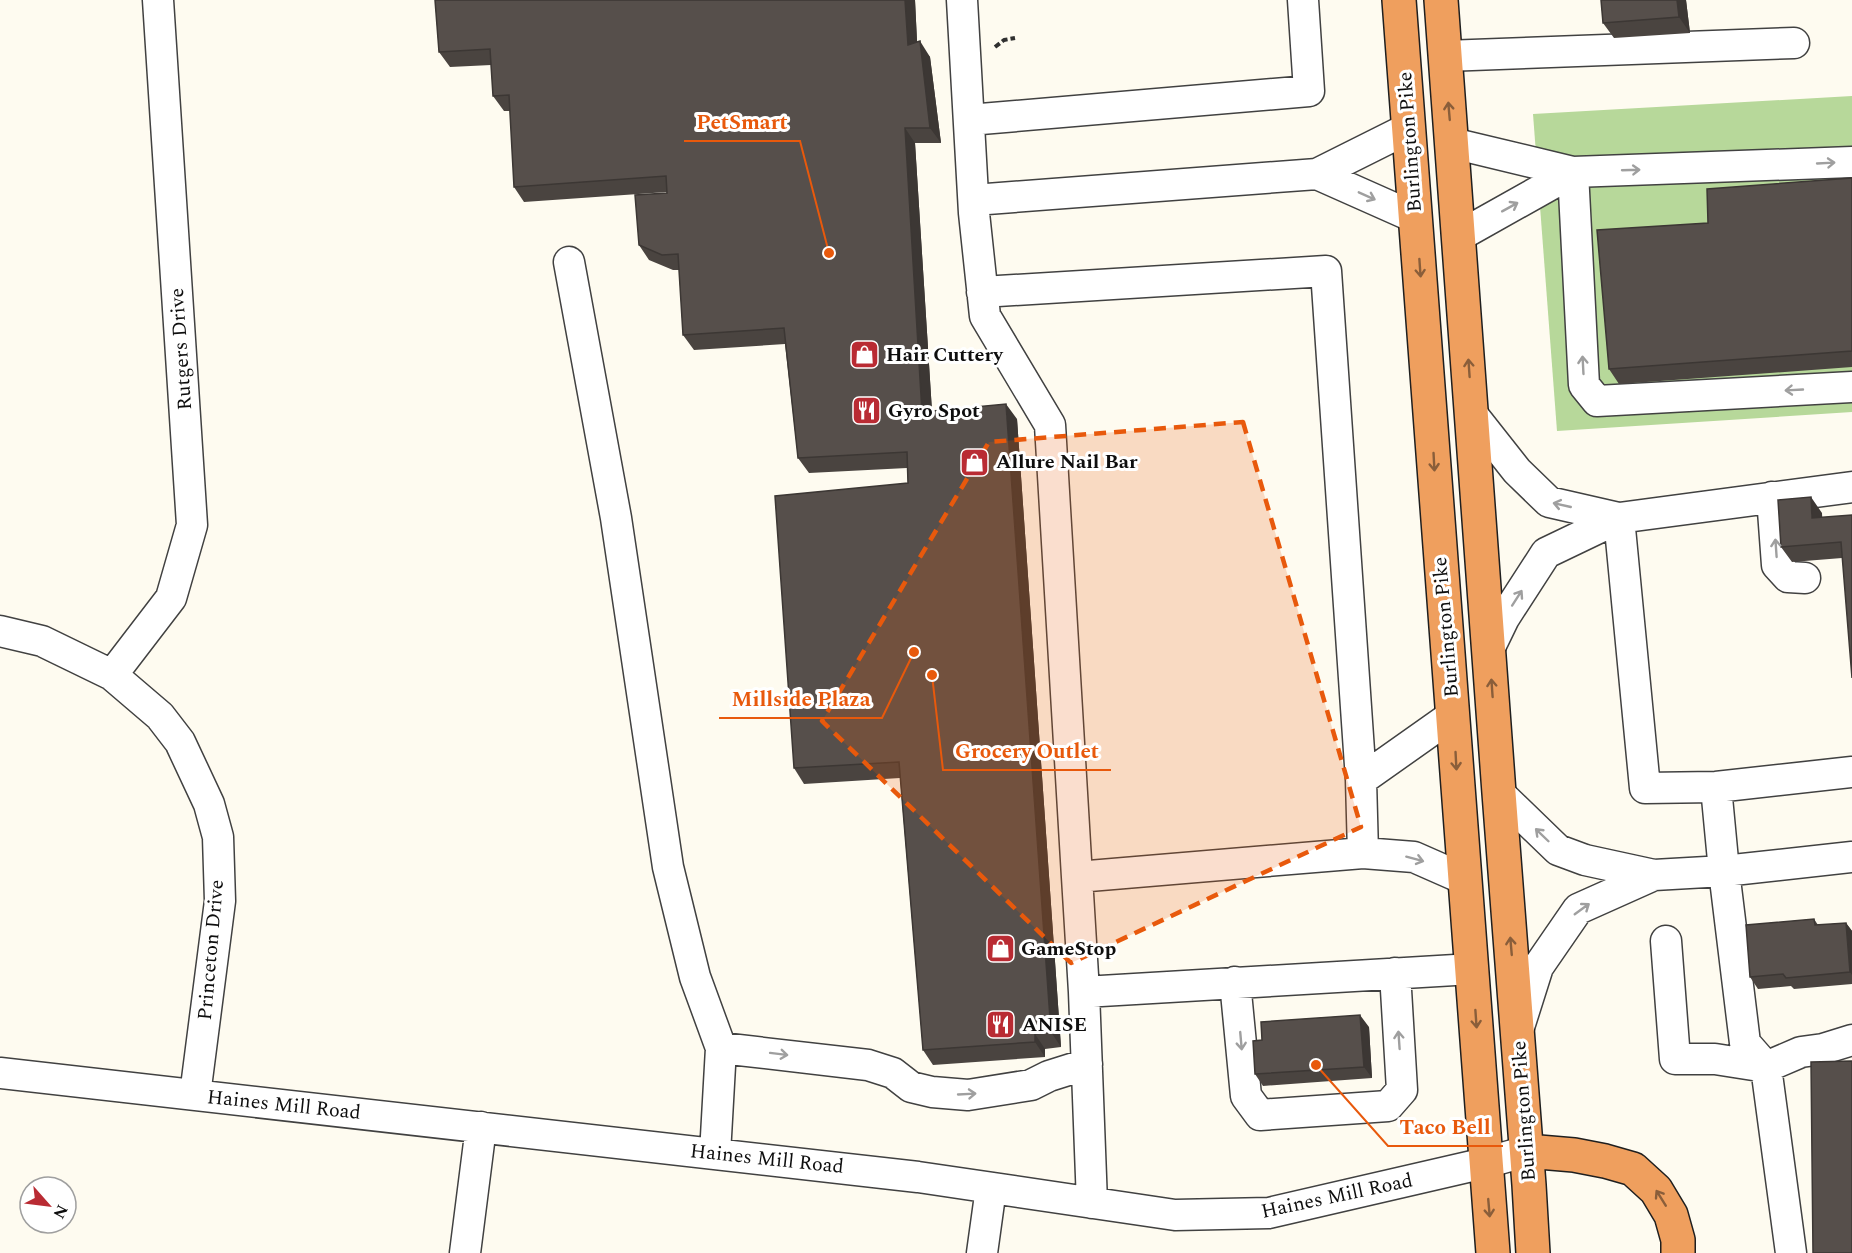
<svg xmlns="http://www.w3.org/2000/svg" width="1852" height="1253" viewBox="0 0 1852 1253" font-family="Spectral,serif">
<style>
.forest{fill:#b7d89a}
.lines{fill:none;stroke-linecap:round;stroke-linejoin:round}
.minor-casing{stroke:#414141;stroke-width:33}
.highway-casing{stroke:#1f1f1f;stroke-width:36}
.path{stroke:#303030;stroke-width:4;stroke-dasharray:6 3;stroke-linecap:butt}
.minor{stroke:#fff;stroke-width:30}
.highway{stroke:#ef9f5e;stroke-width:33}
.wall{fill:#4a4440}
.shaded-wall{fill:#3c3734}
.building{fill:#564f4b;stroke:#3c3734;stroke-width:1.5}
.oneway{stroke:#8a5e3a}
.oneway2{stroke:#9f9f9f}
.marked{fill:#e8590c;fill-opacity:0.2;stroke:#e8590c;stroke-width:4.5;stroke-dasharray:12 8;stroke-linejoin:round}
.labels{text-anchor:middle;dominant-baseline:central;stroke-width:6;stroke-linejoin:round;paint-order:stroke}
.street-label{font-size:20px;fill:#0e0e0e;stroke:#fff}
.poi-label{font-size:20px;font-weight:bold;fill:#0e0e0e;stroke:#fff;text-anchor:start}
.leader{fill:none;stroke:#e8590c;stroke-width:2}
.callout-dot{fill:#e8590c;stroke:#fff;stroke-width:2}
.callout-label{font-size:21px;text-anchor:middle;font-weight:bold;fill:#e8590c;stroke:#fff;stroke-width:6;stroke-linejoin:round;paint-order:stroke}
</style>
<rect width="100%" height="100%" fill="#fefbf0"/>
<!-- forest -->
<path class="forest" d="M1852 96V412L1557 431 1533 114Z"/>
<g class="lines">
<defs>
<path id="minor" d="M962 0 974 213 985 316 1050 425 1077 877
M1445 56 1794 43
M969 120 1309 91 1303 0
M1452 143 1573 172 1459 236
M1852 162 1573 172 1584 385 1597 401 1852 387
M1317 174 1416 218
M974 200 1317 174 1409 128
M569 262 616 518 668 867 695 977 721 1048 715 1154
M982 292 1326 271 1361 780 1363 853 1077 877 1084 992
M1472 414 1517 471 1549 502 1619 518
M1772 497 1777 565 1788 577 1805 578
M1619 518 1645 788 1716 787 1852 772
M0 631 42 641 112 675 160 716 180 742 209 804 218 837 220 901 195 1095
M1489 649 1504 618 1546 553 1619 518 1852 487
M112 675 171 598 192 525 158 0
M1361 780 1453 715
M1716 787 1724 871 1852 857
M1499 793 1558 850 1585 860 1654 875 1724 871 1745 1043 1766 1067 1791 1253
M1363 853 1414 857 1464 879
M1666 941 1675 1059H1715L1766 1067 1801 1052 1823 1049 1852 1040
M1235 982 1246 1096 1260 1115 1388 1106 1402 1090 1395 973
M1519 1027 1538 967 1578 909 1654 875
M721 1048 868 1065 893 1073 911 1087 932 1092 968 1095 1031 1085 1049 1076 1087 1064
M0 1073 918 1177 1175 1215 1269 1213 1485 1163 1527 1151
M1092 1203 1084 992 1472 969
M465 1253 481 1127
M982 1253 991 1188"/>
<path id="highway" d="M1399 0 1493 1253
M1441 0 1499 793 1529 1185 1533 1253
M1527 1151 1574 1155 1605 1161 1633 1169 1656 1190 1671 1215 1678 1240V1253"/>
</defs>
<!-- minor casing -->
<use href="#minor" class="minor-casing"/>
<!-- highway casing -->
<use href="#highway" class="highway-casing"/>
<!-- path -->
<path class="path" d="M995 47 1004 40 1015 38"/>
<!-- minor -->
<use href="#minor" class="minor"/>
<!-- highway -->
<use href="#highway" class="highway"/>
</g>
<!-- wall -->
<path class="wall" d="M435 0H915L917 42 930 57 941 143H915L932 411 1017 419 1061 1047 1045 1049V1057L933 1065 923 1050 900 778 804 784 794 768 908 483 907 468 809 473 798 458 785 344 694 350 683 335 679 270H673L649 260 639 245 667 192 524 202 514 187 510 111H504L493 96 491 65 450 67 439 52Z
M1601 0H1686L1690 33 1614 38 1603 23Z
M1852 178V367L1619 384 1609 369 1708 223Z
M1822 513V518L1852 515 1842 558 1792 562 1781 547Z
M1814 919 1818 925 1846 923 1852 931V984L1794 989 1791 986 1758 989 1750 977Z
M1369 1027 1372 1078 1263 1086 1255 1074Z"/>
<!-- shaded-wall -->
<path class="shaded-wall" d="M905 0H915L918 61 908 45Z
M1677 0H1686L1690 33 1679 17Z
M920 41 930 57 941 143 930 128Z
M905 128 915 143 933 427 922 412Z
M1006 404 1017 419 1061 1047 1051 1032Z
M1811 497 1822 513 1823 534 1812 518Z
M1846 923 1852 931V975L1850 972Z
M1360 1015 1369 1027 1372 1078 1364 1067Z
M1035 1034 1045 1049V1057L1035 1042Z"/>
<!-- building -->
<path class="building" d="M435 0H905L908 45 920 41 930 128H905L922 412 1006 404 1051 1032 1035 1034V1042L923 1050 899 762 794 768 775 496 908 483 907 452 798 458 784 328 683 335 678 254 662 255 639 245 635 195 667 193 666 176 514 187 509 95 493 96 490 49 439 52Z
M1601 0H1677L1679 17 1603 23Z
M1852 178V351L1609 369 1597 230 1708 223 1707 189Z
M1811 497 1812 518 1852 515V678L1841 542 1781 547 1778 500Z
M1814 919 1815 925 1846 923 1850 972 1786 978 1783 974 1750 977 1746 925Z
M1360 1015 1364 1067 1255 1074 1253 1041 1262 1040 1261 1022Z
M1852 1061V1253H1813L1811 1062Z"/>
<!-- one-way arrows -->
<defs><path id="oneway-shaft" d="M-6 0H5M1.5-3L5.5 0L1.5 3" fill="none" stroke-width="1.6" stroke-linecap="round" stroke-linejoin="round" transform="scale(1.5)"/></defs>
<g class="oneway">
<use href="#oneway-shaft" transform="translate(1449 111) rotate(-95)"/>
<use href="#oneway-shaft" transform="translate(1420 268) rotate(86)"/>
<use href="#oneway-shaft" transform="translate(1469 368) rotate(-94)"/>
<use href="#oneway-shaft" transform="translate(1434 462) rotate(87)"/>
<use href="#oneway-shaft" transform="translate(1492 688) rotate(-94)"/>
<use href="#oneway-shaft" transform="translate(1456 761) rotate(87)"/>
<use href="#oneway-shaft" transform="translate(1511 946) rotate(-95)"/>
<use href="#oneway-shaft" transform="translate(1476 1019) rotate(86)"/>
<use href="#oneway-shaft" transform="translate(1661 1198) rotate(-122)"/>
<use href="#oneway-shaft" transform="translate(1489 1208) rotate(85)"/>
</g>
<g class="oneway2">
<use href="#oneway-shaft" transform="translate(1826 163) rotate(-3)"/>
<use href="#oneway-shaft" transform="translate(1631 170) rotate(-2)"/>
<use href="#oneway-shaft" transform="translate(1367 196) rotate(24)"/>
<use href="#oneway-shaft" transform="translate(1510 207) rotate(-29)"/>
<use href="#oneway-shaft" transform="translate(1583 365) rotate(-93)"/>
<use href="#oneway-shaft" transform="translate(1794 390) rotate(177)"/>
<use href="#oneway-shaft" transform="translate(1562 505) rotate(-167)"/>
<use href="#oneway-shaft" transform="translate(1776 548) rotate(-94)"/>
<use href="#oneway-shaft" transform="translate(1517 598) rotate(-57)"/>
<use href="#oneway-shaft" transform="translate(1542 835) rotate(-136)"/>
<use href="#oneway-shaft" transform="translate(1415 859) rotate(15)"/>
<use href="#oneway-shaft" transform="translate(1582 909) rotate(-36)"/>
<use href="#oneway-shaft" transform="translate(1399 1040) rotate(-94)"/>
<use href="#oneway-shaft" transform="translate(1241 1041) rotate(85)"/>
<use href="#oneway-shaft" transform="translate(779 1054) rotate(7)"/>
<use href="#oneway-shaft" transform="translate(967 1094) rotate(-3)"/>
</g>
<!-- marked area -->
<path class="marked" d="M1243 422 1361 827 1071 963 822 721 989 442Z"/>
<!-- icons -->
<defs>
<symbol id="shop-square" viewBox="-11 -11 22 22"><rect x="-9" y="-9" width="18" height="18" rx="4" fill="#b92b33" stroke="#fff"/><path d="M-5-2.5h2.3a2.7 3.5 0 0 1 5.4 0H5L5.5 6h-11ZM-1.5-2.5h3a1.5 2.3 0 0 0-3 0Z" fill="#fff"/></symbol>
<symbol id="restaurant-square" viewBox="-11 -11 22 22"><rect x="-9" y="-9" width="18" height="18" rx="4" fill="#b92b33" stroke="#fff"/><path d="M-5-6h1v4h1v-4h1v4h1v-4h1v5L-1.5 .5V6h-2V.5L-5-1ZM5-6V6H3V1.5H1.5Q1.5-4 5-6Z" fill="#fff"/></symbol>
</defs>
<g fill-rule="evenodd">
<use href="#shop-square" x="848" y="338" width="33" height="33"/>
<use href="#restaurant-square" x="850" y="394" width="33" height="33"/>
<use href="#shop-square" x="958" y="446" width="33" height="33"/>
<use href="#shop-square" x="984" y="932" width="33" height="33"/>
<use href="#restaurant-square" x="984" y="1008" width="33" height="33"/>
</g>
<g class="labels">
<!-- street labels -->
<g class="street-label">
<text transform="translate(1410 142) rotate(-94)">Burlington Pike</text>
<text transform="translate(181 349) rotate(-94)">Rutgers Drive</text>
<text transform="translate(1446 627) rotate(-95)">Burlington Pike</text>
<text transform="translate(211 950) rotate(-85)">Princeton Drive</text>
<text transform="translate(284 1105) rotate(6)">Haines Mill Road</text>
<text transform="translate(1524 1111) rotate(-94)">Burlington Pike</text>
<text transform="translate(767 1159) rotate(6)">Haines Mill Road</text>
<text transform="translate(1337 1196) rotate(-12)">Haines Mill Road</text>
</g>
<!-- poi labels -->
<g class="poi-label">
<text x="886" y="355">Hair Cuttery</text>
<text x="888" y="411">Gyro Spot</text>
<text x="996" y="462">Allure Nail Bar</text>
<text x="1021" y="949">GameStop</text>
<text x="1022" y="1025">ANISE</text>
</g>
</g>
<!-- callouts -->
<path class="leader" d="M829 253L800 141H684M914 652L882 718H719M932 675L943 770H1111M1316 1065L1388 1146H1503"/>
<g class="callout-dot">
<circle cx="829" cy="253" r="6"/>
<circle cx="914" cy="652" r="6"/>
<circle cx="932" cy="675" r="6"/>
<circle cx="1316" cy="1065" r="6"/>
</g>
<g class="callout-label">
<text x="742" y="129">PetSmart</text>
<text x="801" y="706">Millside Plaza</text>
<text x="1027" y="758">Grocery Outlet</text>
<text x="1445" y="1134">Taco Bell</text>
</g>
<!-- north arrow -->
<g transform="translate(48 1205) rotate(118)"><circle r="28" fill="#ffffff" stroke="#9f9f9f" stroke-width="1.5"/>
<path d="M0-4.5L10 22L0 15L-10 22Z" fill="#b92b33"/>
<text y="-9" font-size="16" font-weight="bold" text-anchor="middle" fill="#0e0e0e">N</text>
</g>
</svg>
